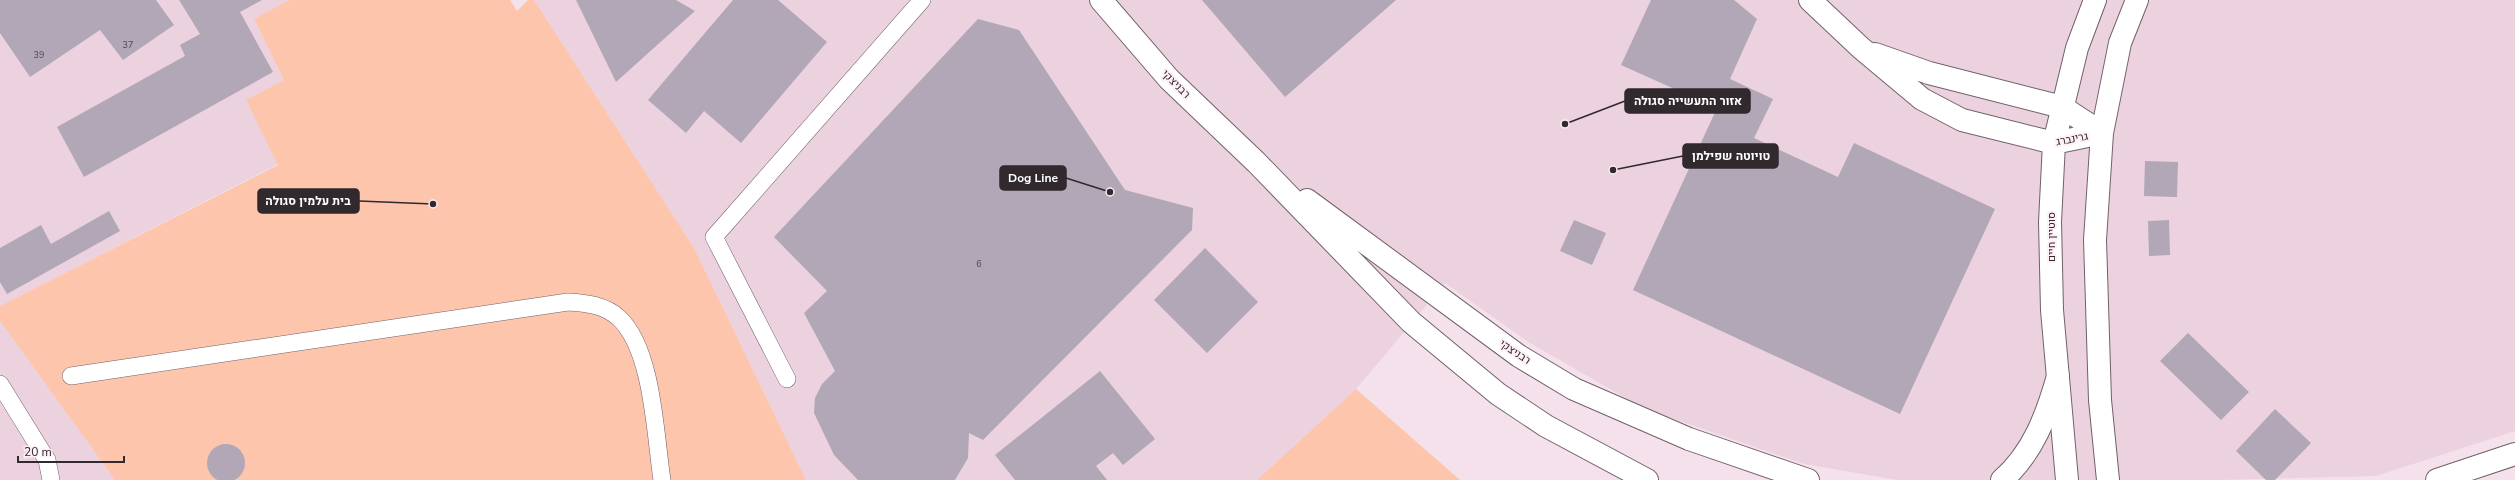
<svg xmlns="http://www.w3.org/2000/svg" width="2515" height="480" viewBox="0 0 2515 480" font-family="'Nunito Sans',Heebo,sans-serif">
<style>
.built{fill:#ecd1df}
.green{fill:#fdc5ab}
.building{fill:#b1a7b6}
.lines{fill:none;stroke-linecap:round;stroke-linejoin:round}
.service-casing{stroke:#71616a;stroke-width:18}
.minor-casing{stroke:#71616a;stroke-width:24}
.tertiary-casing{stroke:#71616a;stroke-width:24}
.service{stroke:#fff;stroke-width:17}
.minor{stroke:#fff;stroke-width:22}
.tertiary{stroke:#fff;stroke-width:22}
.labels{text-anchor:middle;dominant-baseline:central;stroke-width:4;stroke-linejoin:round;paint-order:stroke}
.number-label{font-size:9px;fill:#50484f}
.street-label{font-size:11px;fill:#30292d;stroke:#ffeff7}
.leader{fill:none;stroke:#30292d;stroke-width:1.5}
.callout-dot{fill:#30292d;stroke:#ffeff7;stroke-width:1.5}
.callout{fill:#30292d;stroke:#30292d;stroke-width:1.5}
.callout-label{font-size:12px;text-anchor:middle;font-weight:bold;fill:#fff}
</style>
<rect width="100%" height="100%" fill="#f4e1eb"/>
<!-- built -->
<path class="built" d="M0 0H289L254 19 284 80 246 100 278 164 0 306Z
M534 0H2515V431L2376 476 2217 480H1898L1804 464 1645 409 1530 343 1445 283 1356 389 1257 480H806L694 248Z
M0 321 115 480H0Z"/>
<!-- green -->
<path class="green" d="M289 0H510L517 11 528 0H534L694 248 806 480H115L0 321V306L278 165 246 100 284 80 254 19Z
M1356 389 1460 480H1257Z"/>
<!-- building -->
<path class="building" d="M0 0H156L174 25 123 60 100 30 30 77 0 33Z
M179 0H262L240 12 273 72 84 177 57 127 185 56 180 45 200 34Z
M576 0H676L695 11 616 82Z
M733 0H778L827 42 741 143 704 111 686 133 648 100Z
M1202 0H1396L1285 97Z
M1651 0H1734L1757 19 1730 79 1773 99 1754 138 1838 177 1854 143 1995 209 1900 414 1633 290 1717 108 1621 65Z
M978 19 1019 30 1125 190 1193 208 1192 230 983 440 969 433 968 458 955 480H858L834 455 814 413 815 398 822 384 835 371 804 313 827 291 774 237Z
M2145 161 2178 162 2177 197 2144 196Z
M109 211 120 231 7 294 0 282V248L41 225 51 244Z
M1574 220 1606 233 1592 265 1560 251Z
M2169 220 2170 255 2149 256 2148 221Z
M1205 248 1258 302 1207 353 1154 300Z
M2188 333 2249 392 2221 420 2160 361Z
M1100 371 1155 439 1123 465 1113 453 1096 466 1107 480H1015L995 455Z
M2275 409 2311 443 2275 480H2266L2236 451Z
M207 463a19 19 0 1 1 38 0a19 19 0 1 1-38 0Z"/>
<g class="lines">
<defs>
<path id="service" d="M71 376 568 302C586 303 605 305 619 318 653 350 655 434 662 480
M787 379 714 237 922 0
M0 384 47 460 51 480"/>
<path id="minor" d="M1810 0 1861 48 1922 99 1962 120 2054 143 2102 133
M1875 54 1929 73 2062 107 2102 133
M2067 480 2052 310 2050 222 2054 143 2077 48 2095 0
M2108 480 2100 400 2095 240 2102 133 2120 43 2137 0"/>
<path id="tertiary" d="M1101 0 1169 79 1257 163 1411 322 1498 394 1546 426 1647 480
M1307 200 1519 356 1574 389 1689 439 1808 480
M2002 480C2033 453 2047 415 2058 376
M2437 480 2515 454"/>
</defs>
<!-- service casing -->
<use href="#service" class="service-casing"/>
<!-- minor casing -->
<use href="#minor" class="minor-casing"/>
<!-- tertiary casing -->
<use href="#tertiary" class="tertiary-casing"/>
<!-- service -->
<use href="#service" class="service"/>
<!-- minor -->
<use href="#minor" class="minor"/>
<!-- tertiary -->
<use href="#tertiary" class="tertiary"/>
</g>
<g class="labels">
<!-- number labels -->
<g class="number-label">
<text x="128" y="45">37</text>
<text x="39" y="55">39</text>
<text x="979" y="264">6</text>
</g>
<!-- street labels -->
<g class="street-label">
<text transform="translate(1176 84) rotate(45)">רבניצקי</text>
<text transform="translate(2072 139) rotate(-11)">גרינברג</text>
<text transform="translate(2051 237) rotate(-90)">סוטיין חיים</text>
<text transform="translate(1515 352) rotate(34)">רבניצקי</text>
</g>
</g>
<!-- callouts -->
<path class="leader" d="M1565 124L1625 101M1613 170L1683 156M1110 192L1066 178M433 204L359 201"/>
<g class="callout-dot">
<circle cx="1565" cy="124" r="4"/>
<circle cx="1613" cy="170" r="4"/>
<circle cx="1110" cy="192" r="4"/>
<circle cx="433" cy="204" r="4"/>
</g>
<g class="callout">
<rect x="1625" y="89" width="125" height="24" rx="4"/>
<rect x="1683" y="144" width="95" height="24" rx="4"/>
<rect x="1000" y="166" width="66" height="24" rx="4"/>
<rect x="258" y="189" width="101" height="24" rx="4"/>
</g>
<g class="callout-label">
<text x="1688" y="105">אזור התעשייה סגולה</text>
<text x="1731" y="160">טויוטה שפילמן</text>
<text x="1033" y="182">Dog Line</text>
<text x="308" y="205">בית עלמין סגולה</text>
</g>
<!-- scale -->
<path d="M18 456v6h106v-6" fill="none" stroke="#30292d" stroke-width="2"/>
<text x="24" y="456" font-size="12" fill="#30292d" stroke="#ffeff7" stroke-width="3" paint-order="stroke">20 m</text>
</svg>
